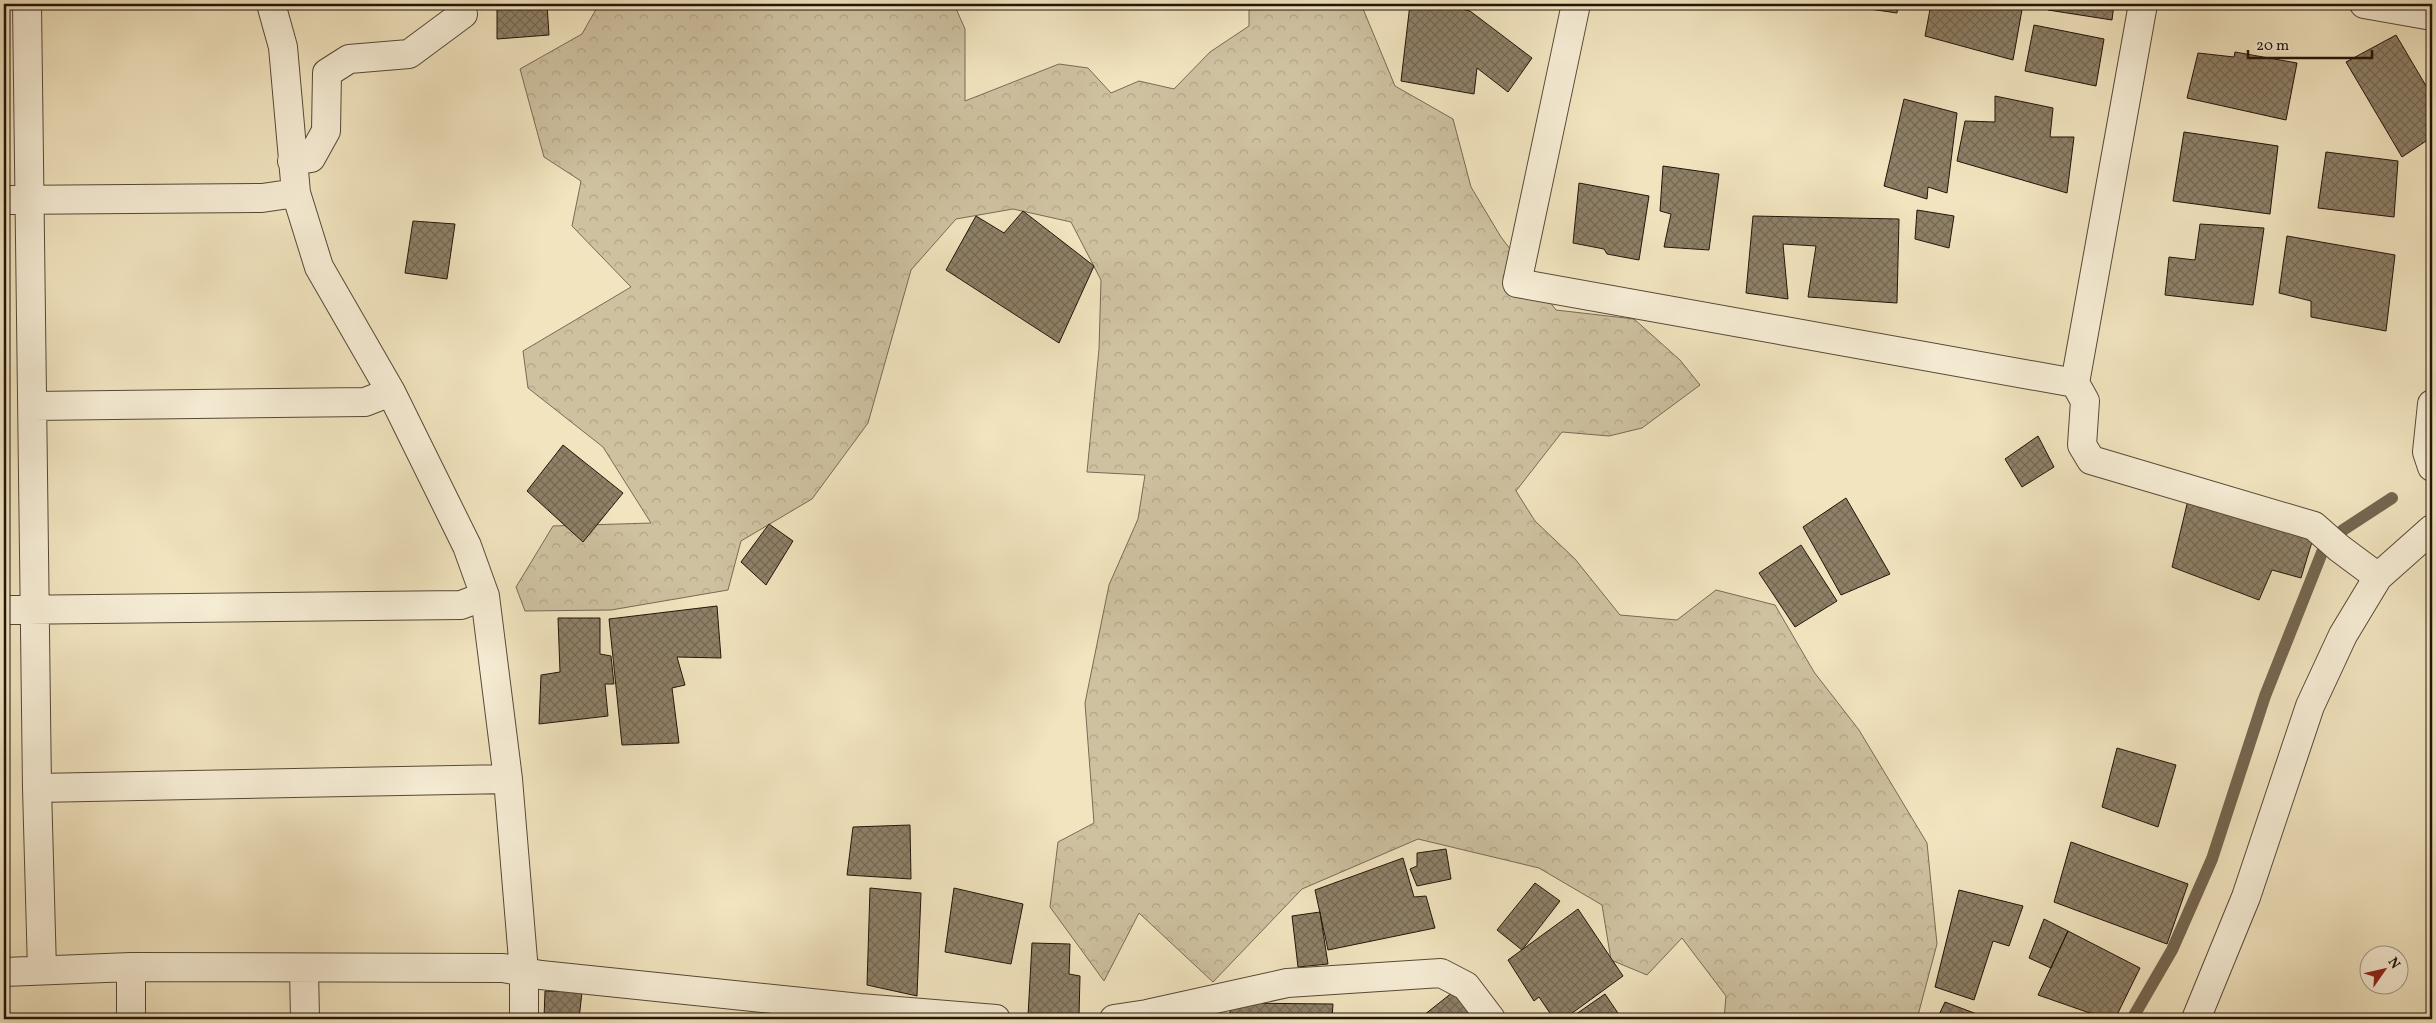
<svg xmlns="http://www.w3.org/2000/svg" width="2436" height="1023" viewBox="0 0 2436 1023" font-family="Vollkorn,serif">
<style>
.forest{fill:url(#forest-crowns);stroke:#786b55}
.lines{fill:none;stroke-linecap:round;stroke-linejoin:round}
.stream{stroke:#756751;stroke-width:12}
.building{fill:url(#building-cross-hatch);stroke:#23150a}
.minor-casing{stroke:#564937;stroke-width:30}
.minor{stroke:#f6edd5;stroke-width:28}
</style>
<defs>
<pattern id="forest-crowns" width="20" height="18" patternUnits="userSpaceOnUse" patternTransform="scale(1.25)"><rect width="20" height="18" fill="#cec1a0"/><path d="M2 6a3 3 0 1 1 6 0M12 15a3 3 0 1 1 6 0" fill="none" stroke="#b1a588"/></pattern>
<pattern id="building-cross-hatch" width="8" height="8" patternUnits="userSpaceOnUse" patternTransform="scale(1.25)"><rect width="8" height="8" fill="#8e8168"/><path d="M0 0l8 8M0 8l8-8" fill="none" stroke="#746854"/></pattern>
</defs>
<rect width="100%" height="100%" fill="#f1e4bf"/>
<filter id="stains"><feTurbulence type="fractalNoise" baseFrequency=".004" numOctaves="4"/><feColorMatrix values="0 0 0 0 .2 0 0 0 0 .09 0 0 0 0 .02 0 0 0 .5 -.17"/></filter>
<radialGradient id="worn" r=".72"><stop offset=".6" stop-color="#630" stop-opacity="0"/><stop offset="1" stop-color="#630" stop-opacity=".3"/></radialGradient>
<!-- forest -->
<path class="forest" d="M599 4H954L965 29V101L1059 64 1088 68 1111 93 1139 81 1174 89 1210 52 1249 26V4H1361L1395 86 1453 119 1471 187 1501 237 1556 310 1634 319 1680 360 1700 385 1642 428 1609 436 1562 432 1516 491 1535 521 1575 559 1620 615 1677 620 1716 590 1775 605 1814 672 1859 730 1927 843 1937 944 1917 1019H1724L1726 996 1682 938 1647 975 1611 960 1602 905 1539 868 1418 839 1302 889 1213 982 1139 913 1104 981 1050 907 1058 842 1094 823 1085 703 1109 585 1138 519 1145 475 1087 472 1099 349 1101 280 1071 222 1013 209 956 219 911 270 868 423 812 499 741 541 728 590 611 610 525 611 516 587 553 526 651 523 603 447 528 388 523 351 631 287 572 226 581 181 544 157 520 69 582 34Z"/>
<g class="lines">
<!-- stream -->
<path class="stream" d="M2132 1019 2172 950 2212 859 2265 696 2323 550 2343 530 2392 498"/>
</g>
<!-- building -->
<path class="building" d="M497 4H547L549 35 497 39Z
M1410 4H1438L1470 11 1532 58 1508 92 1477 68 1474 94 1401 81Z
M1835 4H1898L1897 13Z
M1931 4H2023L2013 60 1925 36Z
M2049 4H2114L2112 20 2048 10Z
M2034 25 2104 39 2096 86 2025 71Z
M2396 35 2432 96V119L2428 122 2432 130V137L2402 157 2346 62Z
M2235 52 2297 63 2286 120 2187 98 2198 53 2234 57Z
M1995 96 2053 108 2050 137H2074L2067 193 1957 161 1965 121 1995 122Z
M1904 99 1957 113 1947 193 1928 187 1927 199 1884 186Z
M2184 132 2278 146 2270 214 2173 201Z
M2326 152 2398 161 2394 217 2318 208Z
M1663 166 1719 174 1709 250 1664 247 1671 214 1660 211Z
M1579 183 1649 196 1639 260 1607 254 1604 249 1573 243Z
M1917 210 1954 216 1949 248 1915 239Z
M1023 211 1094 266 1059 343 946 270 976 216 1004 233Z
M1753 216 1899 219 1897 303 1808 297 1816 246 1783 244 1788 299 1746 293Z
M413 221 455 224 447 279 405 273Z
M2200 224 2264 228 2253 305 2165 295 2169 257 2195 260Z
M2287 236 2395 255 2386 331 2311 317V301L2279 293Z
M2038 436 2054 467 2022 487 2005 459Z
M563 445 623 493 583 542 527 491Z
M1846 498 1890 574 1841 595 1803 527Z
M2188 500 2315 532 2301 578 2272 570 2259 600 2172 567Z
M769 524 793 541 766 585 741 562Z
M1801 545 1837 601 1795 627 1759 573Z
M717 606 721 658 677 657 685 685 672 688 679 743 622 745 609 619Z
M558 618H600V654L611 656 614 684H605L608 716 539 724 541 675 560 672Z
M2117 748 2176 765 2158 827 2102 807Z
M910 825 911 879 847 875 853 827Z
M2071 842 2188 884 2167 944 2054 902Z
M1446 849 1451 879 1417 886 1410 869 1417 866V853Z
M1403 858 1414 897 1426 896 1435 928 1328 950 1315 890Z
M1535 883 1560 901 1522 950 1497 930Z
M870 888 921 893 917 996 867 985Z
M954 888 1023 904 1011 964 945 952Z
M1959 890 2023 906 2009 946 1993 941 1974 1000 1935 987Z
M1578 909 1623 976 1564 1019H1554L1539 997 1534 1001 1508 960Z
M1320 912 1328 964 1298 967 1292 916Z
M2044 919 2068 931 2051 968 2029 958Z
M2068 931 2140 968 2115 1019H2107L2038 995Z
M1032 943 1070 944 1069 974 1080 976 1079 1016H1028Z
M545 991 582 992 579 1019H544Z
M1453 992 1475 1019H1419Z
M1605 994 1622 1019H1569Z
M1945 1002 1990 1019H1937Z
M1230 1003 1333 1004 1332 1019H1230Z
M638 1014V1019H597Z"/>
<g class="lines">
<defs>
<path id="minor" d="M27 4 37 788 42 970
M271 4 283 47 296 193 319 267 391 392 467 546 485 596 508 779 524 972V1019
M1576 4 1517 283 2075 383 2143 4
M2364 4 2432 16
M292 161 311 158 326 131 327 73 349 59 409 54 463 14
M4 200 262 198 296 193
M2075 383 2085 401 2082 445 2091 460 2314 526 2339 548 2378 577
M2432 404 2427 452 2432 467
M33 406 365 402 391 392
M4 610 461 605 485 596
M37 788 508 779
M131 967V1019
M304 969 305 1019
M4 972 131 967 503 968 541 975 860 1008 996 1019
M1114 1019 1147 1014 1287 983 1441 973 1466 986 1491 1019
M2196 1019 2246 897 2310 706 2343 635 2378 577 2432 529"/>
</defs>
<!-- minor casing -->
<use href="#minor" class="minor-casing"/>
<!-- minor -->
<use href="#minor" class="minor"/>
</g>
<!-- margin -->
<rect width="2436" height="1023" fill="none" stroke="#f1e4bf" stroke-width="20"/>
<rect x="5" y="5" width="2426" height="1013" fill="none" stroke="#23150a" stroke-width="2.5"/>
<rect x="10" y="10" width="2416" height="1003" fill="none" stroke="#23150a"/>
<!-- north arrow -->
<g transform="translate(2384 970) rotate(56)"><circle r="24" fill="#f6edd5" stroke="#a29784"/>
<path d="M0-4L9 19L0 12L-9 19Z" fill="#8f2418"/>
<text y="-8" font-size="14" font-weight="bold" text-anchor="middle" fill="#23150a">N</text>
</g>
<!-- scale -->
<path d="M2248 50v8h124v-8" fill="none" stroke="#23150a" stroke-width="2.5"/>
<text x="2256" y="50" font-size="15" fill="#23150a" stroke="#f6edd5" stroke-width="4" paint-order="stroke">20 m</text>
<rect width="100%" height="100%" filter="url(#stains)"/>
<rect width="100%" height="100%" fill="url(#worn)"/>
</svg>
